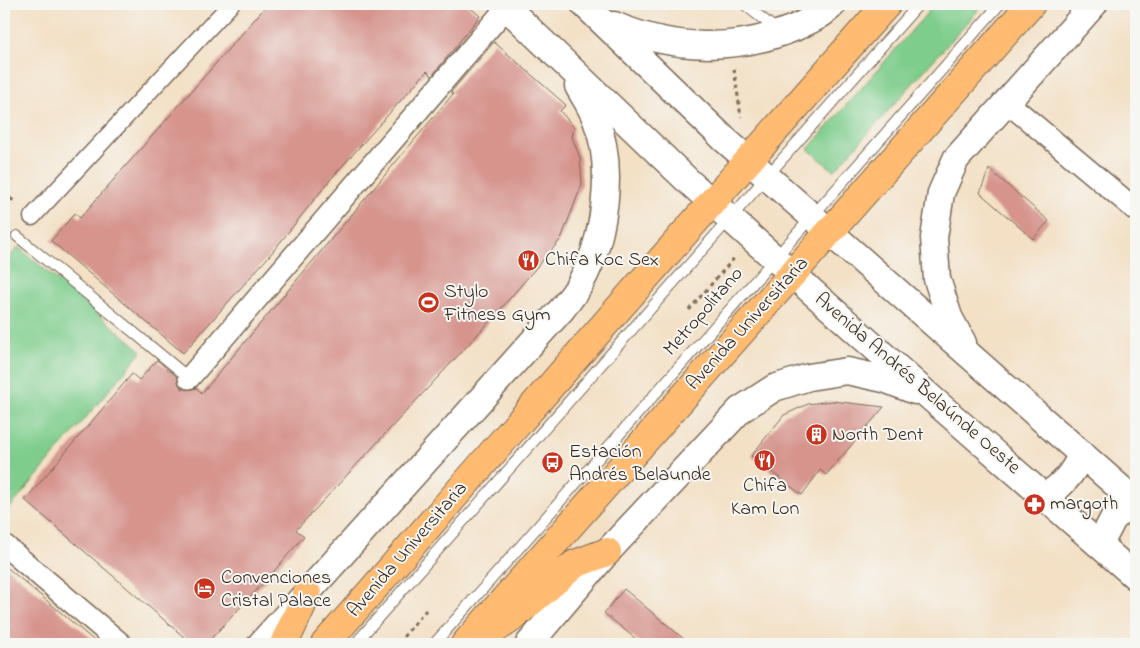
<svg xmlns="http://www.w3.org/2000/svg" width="1140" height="648" viewBox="0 0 1140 648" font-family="'Indie Flower',sans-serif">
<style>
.green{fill:#7ecd8c;stroke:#5c7c55}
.building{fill:#d6948d}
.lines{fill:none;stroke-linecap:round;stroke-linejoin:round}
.service-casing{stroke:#7b6a58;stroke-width:12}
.pedestrian-casing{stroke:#7b6a58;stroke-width:19}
.minor-casing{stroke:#7b6a58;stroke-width:24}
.tertiary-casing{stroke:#7b6a58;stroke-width:29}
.primary-casing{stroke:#7b6a58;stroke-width:30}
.path{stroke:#7b6a58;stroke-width:3;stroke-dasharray:4 4;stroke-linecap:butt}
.service{stroke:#fff;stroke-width:10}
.pedestrian{stroke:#fff;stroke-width:16}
.minor{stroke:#fff;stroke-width:21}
.tertiary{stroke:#fff;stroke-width:26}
.primary{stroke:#febb71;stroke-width:28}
.labels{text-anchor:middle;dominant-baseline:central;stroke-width:4;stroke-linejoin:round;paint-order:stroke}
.poi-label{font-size:20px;fill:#3b2a1e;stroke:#f6f6f2;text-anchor:start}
.street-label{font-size:20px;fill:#3b2a1e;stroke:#f6f6f2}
</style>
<rect width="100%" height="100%" fill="#f6f6f2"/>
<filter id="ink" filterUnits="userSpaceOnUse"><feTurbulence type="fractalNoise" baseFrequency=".02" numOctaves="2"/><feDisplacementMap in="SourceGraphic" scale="10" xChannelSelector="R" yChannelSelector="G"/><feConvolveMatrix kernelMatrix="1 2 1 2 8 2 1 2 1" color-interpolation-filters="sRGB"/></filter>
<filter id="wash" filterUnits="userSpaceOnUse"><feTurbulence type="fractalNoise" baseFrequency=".0096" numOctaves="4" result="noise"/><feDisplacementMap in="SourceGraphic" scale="20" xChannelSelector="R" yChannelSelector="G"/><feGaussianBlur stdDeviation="1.12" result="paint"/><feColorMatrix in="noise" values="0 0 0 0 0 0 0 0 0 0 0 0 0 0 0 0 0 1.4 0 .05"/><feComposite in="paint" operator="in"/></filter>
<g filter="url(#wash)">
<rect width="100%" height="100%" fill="#f3e0c5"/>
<!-- green -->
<path class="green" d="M935 4H984L834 171 808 149Z
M18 247 142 351 4 515V264Z"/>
<g id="blocks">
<!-- building -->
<path class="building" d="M268 4H466L480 16 432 76 427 71 330 180 270 255 183 353 51 241 75 213 80 218Z
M494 42 566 105 560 111 574 127 572 137 580 158 582 184 561 239 491 320 296 530 304 536 268 578 206 644H192L25 500 132 374 139 380 157 360 177 377 181 388 187 390 196 388 202 393 453 94 451 92Z
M989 169 1049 221 1033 239 980 193Z
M832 401 884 407 826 475 820 470 802 495 751 456 784 415 808 404Z
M4 565 46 600 98 644H4Z
M624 589 690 644H642L604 613Z"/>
</g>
</g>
<g filter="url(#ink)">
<use href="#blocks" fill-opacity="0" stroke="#7b6a58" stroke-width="1"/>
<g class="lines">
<defs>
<path id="service" d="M744 4 778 31
M17 236 189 378
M355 644 919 4
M434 644 1000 4"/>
<path id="pedestrian" d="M32 217 231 4"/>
<path id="minor" d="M1008 103 1136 210
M189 378 507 7
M4 545 121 644"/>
<path id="tertiary" d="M503 4 687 180 930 397 1136 577
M584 4 723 138 1136 502
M614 25C673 50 735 52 794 28 807 22 824 15 833 4
M963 343 949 317 937 279 934 238 941 193 956 159 1094 4
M1045 496C1062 486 1073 474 1081 455
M1100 544 1113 519 1134 499
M261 644 562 309C568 301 575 293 580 284 605 240 615 168 596 120 592 108 584 97 578 86
M529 644 607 552 740 410 774 388 809 377 847 371 884 379 915 391"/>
<path id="primary" d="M492 631 509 620 575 564 607 552
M284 644 307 594
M325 644C512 431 698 216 887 4
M465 644 1031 4"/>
</defs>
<!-- service casing -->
<use href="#service" class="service-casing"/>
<!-- pedestrian casing -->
<use href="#pedestrian" class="pedestrian-casing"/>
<!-- minor casing -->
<use href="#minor" class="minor-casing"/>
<!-- tertiary casing -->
<use href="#tertiary" class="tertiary-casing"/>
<!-- primary casing -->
<use href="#primary" class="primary-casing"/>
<!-- path -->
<path class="path" d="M734 69 741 117
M4 193 16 203
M689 310 735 257
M398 643 426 610"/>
<!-- service -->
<use href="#service" class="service"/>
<!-- pedestrian -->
<use href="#pedestrian" class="pedestrian"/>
<!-- minor -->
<use href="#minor" class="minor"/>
<!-- tertiary -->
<use href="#tertiary" class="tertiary"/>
<!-- primary -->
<use href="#primary" class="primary"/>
</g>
</g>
<!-- icons -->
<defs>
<symbol id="restaurant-disc" viewBox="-11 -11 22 22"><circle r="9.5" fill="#c8321e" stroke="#f6f6f2"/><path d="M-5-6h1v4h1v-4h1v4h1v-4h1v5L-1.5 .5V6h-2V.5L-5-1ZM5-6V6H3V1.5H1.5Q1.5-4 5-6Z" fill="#fff"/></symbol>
<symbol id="stadium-disc" viewBox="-11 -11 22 22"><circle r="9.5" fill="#c8321e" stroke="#f6f6f2"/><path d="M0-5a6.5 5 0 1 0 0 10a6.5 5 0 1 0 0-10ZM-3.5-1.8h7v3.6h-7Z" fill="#fff"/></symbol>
<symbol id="building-disc" viewBox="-11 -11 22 22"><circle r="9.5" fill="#c8321e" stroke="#f6f6f2"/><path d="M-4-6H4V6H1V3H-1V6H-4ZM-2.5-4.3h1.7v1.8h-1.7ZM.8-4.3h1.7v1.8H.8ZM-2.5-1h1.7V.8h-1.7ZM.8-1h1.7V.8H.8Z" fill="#fff"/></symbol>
<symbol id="bus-disc" viewBox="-11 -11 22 22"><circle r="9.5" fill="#c8321e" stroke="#f6f6f2"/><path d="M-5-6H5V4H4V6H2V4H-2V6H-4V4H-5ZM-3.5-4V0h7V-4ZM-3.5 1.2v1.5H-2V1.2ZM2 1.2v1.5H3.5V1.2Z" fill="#fff"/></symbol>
<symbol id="pharmacy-disc" viewBox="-11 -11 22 22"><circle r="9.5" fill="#c8321e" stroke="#f6f6f2"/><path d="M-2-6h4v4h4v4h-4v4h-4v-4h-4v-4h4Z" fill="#fff"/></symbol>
<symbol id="hotel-disc" viewBox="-11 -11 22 22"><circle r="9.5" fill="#c8321e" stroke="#f6f6f2"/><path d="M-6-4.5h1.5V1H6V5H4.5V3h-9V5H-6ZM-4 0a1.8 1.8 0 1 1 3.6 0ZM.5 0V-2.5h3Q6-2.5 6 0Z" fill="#fff"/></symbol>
</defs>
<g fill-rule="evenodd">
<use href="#restaurant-disc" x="516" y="248" width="25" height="25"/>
<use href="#stadium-disc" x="416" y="290" width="25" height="25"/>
<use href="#building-disc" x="804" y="422" width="25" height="25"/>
<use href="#restaurant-disc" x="752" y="448" width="25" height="25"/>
<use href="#bus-disc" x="540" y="450" width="25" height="25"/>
<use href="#pharmacy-disc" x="1022" y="492" width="25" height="25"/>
<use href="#hotel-disc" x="192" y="576" width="25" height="25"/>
</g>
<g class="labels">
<!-- poi labels -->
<g class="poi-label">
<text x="545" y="260">Chifa Koc Sex</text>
<text x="444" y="292">Stylo<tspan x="444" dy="23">Fitness Gym</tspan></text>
<text x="832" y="435">North Dent</text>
<text x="569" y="452">Estación<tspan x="569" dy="23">Andrés Belaunde</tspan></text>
<text x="765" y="486" text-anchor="middle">Chifa<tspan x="765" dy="23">Kam Lon</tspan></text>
<text x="1050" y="504">margoth</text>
<text x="221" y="578">Convenciones<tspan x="221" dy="23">Cristal Palace</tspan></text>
</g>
<!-- street labels -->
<g class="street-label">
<text transform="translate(704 312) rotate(-49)">Metropolitano</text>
<text transform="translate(748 324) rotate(-48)">Avenida Universitaria</text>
<text transform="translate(917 384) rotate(41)">Avenida Andrés Belaúnde Oeste</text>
<text transform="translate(408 550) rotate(-49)">Avenida Universitaria</text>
</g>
</g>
<!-- margin -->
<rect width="1140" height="648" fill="none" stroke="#f6f6f2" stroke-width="20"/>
</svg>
